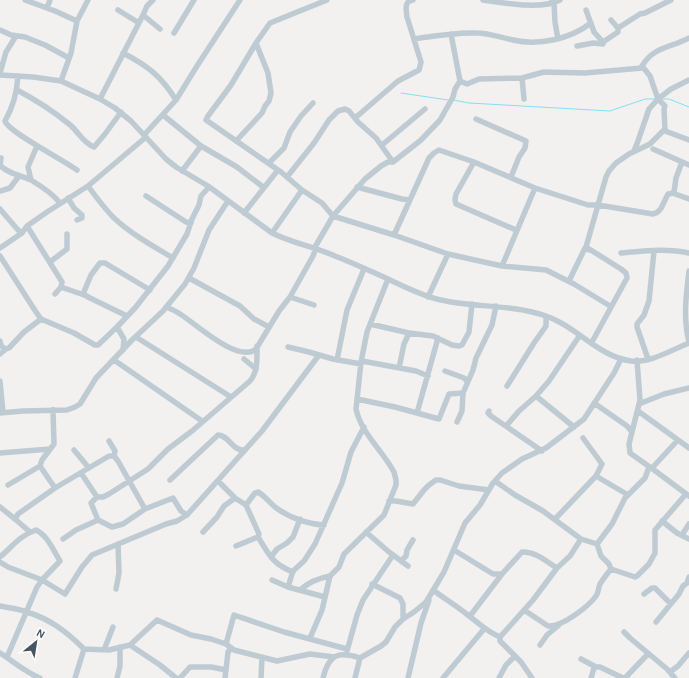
<svg xmlns="http://www.w3.org/2000/svg" width="689" height="678" viewBox="0 0 689 678" font-family="Karla,sans-serif">
<style>
.lines{fill:none;stroke-linecap:round;stroke-linejoin:round}
.stream{stroke:#84dff5;stroke-width:1}
.minor{stroke:#bfcbd3;stroke-width:5.5}
</style>
<rect width="100%" height="100%" fill="#f3f0f0"/>
<g class="lines">
<!-- stream -->
<path class="stream" d="M401 93 448 100
M663 99H669L689 107
M453 100 469 103 610 111 645 99H655"/>
<!-- minor -->
<path class="minor" d="M25 0 55 11 77 21
M327 0 270 23 256 43 231 85 208 116 206 120 281 172 302 190 322 203 333 216 394 235 448 254 502 266 546 270 574 284
M483 0C504 3 541 10 560 0
M552 0 554 3 555 22 558 39
M47 8 50 0
M118 10 139 23
M586 10 594 32 603 42
M143 15 160 29
M611 20 618 28
M0 30 11 35 25 37 45 45 69 58
M174 33 194 0
M451 34 460 81
M689 38C671 48 654 46 642 66L650 76 658 99 665 106 664 109 665 131 689 140
M414 39C434 36 456 32 477 33 489 33 502 38 513 40 539 46 570 39 591 23
M577 46 593 43 603 44V42L618 32V28L640 14 645 13 671 0
M123 53C148 66 161 76 176 100
M0 73 6 52 16 36
M0 75 33 77 61 81 100 99 115 108 131 121 166 159 176 167 208 186 272 233C292 243 315 247 335 256 353 263 370 271 388 279 405 287 422 296 441 300 476 308 512 304 546 316 576 326 599 357 631 361 651 363 671 350 689 343
M18 76C17 93 13 107 5 121 8 132 64 160 77 170
M522 78 524 99
M61 81 71 53 77 21 88 0
M460 81 467 84 479 79 522 78 544 72 585 73 642 68
M17 90C36 100 53 111 69 124 78 131 83 143 94 147L105 134 121 112
M100 99 143 15 147 6 153 0
M163 115 201 146 237 167 263 187
M355 118 398 81 419 70 421 62 407 17C406 10 404 1 413 0
M476 119 526 141 525 148 519 157 511 177
M144 135 176 100 197 66 240 0
M236 141 262 113 265 106 269 101 271 93 268 73 256 43
M382 145 425 109
M653 149 689 165
M634 151 638 141 649 109 658 99 671 89 689 80
M474 162 456 194 455 200 456 204 516 230
M682 162 676 178 674 192 675 194 689 199
M269 163 284 148 290 132 301 116 313 103
M0 165C8 174 21 175 31 180 41 186 53 194 60 203
M0 165 1 158
M182 171 201 146
M287 177 314 143 329 120 338 111 345 109 349 111 358 122 376 138 393 162
M31 180 28 167 37 146
M88 186C96 197 104 208 114 218 131 234 153 246 173 258
M357 187 402 199 410 200
M0 191 10 188 19 176
M146 196 186 222 191 223
M68 198 74 208 82 215V218L77 220
M0 209 18 230 22 233
M244 213 278 170
M27 226 62 282 61 287 55 294
M272 233 302 190
M394 235 429 158 434 153 439 150 474 162 535 188 588 205H598L653 214C662 212 663 203 667 196L668 194 674 193
M315 247 333 216 365 179 381 166 388 162H393L421 140 440 120 453 97 455 89 460 81
M0 248 22 233 27 226 47 212 88 186 146 137
M589 250 585 248 569 281 610 306
M621 253C644 251 667 248 689 253
M0 256 36 312 41 319 74 333 95 345H98L117 327 135 308 168 266 187 234 192 219 199 205 201 196 209 187
M50 262 67 249V234
M502 266 535 188
M689 271C686 295 683 318 689 342
M189 278 240 306 254 319 269 327
M61 287 84 295
M290 297 314 305
M428 297 448 254
M166 307C171 309 176 311 180 314 195 323 238 364 256 349L279 311 290 297 313 256 316 248
M127 316 90 298 83 294 91 275 100 263H105L150 290
M370 324 409 333 433 336 452 345 459 346 462 345 469 332 472 304
M117 327 124 339 123 350
M136 337 231 397
M0 341 1 346 6 349 9 348 24 332 41 319
M592 342 627 278 626 273 621 269 586 247 606 177 609 171 616 163 629 154 650 144 665 129
M288 347 309 352 333 359 361 364
M0 354 6 349
M244 359 256 369
M648 359 637 327V324L644 315 649 301 654 251
M114 360 202 421
M337 360 347 310 364 269
M637 360 640 400 629 444 630 453 654 470 689 496
M362 361 416 371 428 376
M399 368 404 344 409 333
M445 371 464 378 467 381
M0 381 3 413
M507 386 534 343 546 326V316
M536 396 574 427
M357 399 395 407 439 419 449 394 463 393
M594 403 627 426 632 432
M639 404 664 394 689 388
M53 410 54 444 42 460 40 466 55 488
M489 411 488 413 491 416 542 451
M638 411 689 448
M0 413 23 411 67 410 75 407 80 404 96 378 132 340 163 311 185 284 194 268 209 230 228 201
M417 413 438 338
M457 422 462 411 463 393 473 370 476 358 492 325 496 306
M507 425 519 411 536 396 549 381 580 335
M109 441 115 451 114 456
M74 450 89 468
M0 453 50 449
M652 468 677 441
M81 473 97 497H103L109 494 148 469 168 449 192 431 250 381C258 372 257 358 257 346
M596 476 628 495
M170 480 218 435C229 435 232 451 244 450
M218 481 235 498 246 505 259 534 258 537C269 554 272 564 293 572
M495 481 515 495 543 511 581 539 597 544
M8 485 40 466
M97 497 91 503 98 520 112 527 123 524 145 509
M389 501H396L413 504 424 490 429 485 436 480H440L459 486 489 490
M246 505 255 493 258 492C265 496 269 502 275 507 288 517 307 524 324 525
M0 507 15 519
M555 519 596 476 602 464 583 438
M662 521 677 533 689 539
M30 532 15 519 18 514 55 488 109 456H114L118 461 145 509 173 498 181 511 187 515
M203 532 217 517 224 506 235 498
M366 532 389 552 408 566
M682 535 689 524
M63 539 76 530 98 520
M597 544 612 524 625 498 645 478 649 467
M597 544 601 556 609 564 611 569
M236 546 258 537
M454 550 493 574H502
M0 557C13 546 19 536 36 530 48 536 53 550 60 561L42 580 65 594 82 567 92 555 166 524 177 521 187 515 262 431 319 355
M271 557 277 549 287 543 293 537 300 519
M0 562 8 567 42 580 37 587 7 657
M402 562 403 559 406 556 407 550 413 540
M611 569 635 577 637 576 649 564 655 553V530L686 494
M272 580 288 587 325 597
M372 584 400 598 403 604V619
M288 587 293 571 304 561 315 544 342 483 351 452 364 427
M116 589 119 573 118 544
M300 590C309 582 319 578 330 576
M433 590C445 599 458 607 469 616 480 624 487 632 500 637
M644 594 652 588H655L670 603
M0 606C9 608 19 609 27 612 50 619 67 632 84 649L109 650 130 645 160 665 176 678
M524 610 548 626C562 627 588 607 596 596 599 592 598 588 600 584 603 579 607 574 611 569
M470 616 502 574 522 552C535 551 547 562 557 568
M656 622 679 594 683 586 687 583 689 577
M624 632 630 638 667 669 675 678
M310 638 322 610 330 576 339 567 344 554 384 515 396 485V480L394 472C383 451 361 433 356 409L361 362 367 332 388 279
M226 644 234 615 284 632 347 649
M130 645 157 620 191 635 211 639 226 644 234 650 277 661 310 654 334 657
M540 645 547 635 559 625
M104 650 113 627
M347 651 357 615 363 600 393 555
M0 653C13 661 25 672 40 678
M581 659 596 667H600L623 678 626 677 646 656 649 655
M670 672 678 666 689 653
M75 678 84 649
M117 678 120 666V647
M180 678 190 667H211L226 670
M225 678 228 652 231 648
M261 678 262 657
M323 678C329 654 338 651 360 658L381 646 386 642 395 627 403 619 414 612 426 602 444 572 465 523 480 505 493 483 502 473 522 459 546 448 584 419 614 373 621 359
M355 678 360 658
M408 678 421 623 429 600
M443 678 484 629
M499 678 506 665 515 656
M532 678 521 662 500 641V637L533 600 557 568 570 556 581 539
M591 678 594 668 596 667"/>
</g>
<!-- north arrow -->
<g transform="translate(36 642) rotate(30)" stroke="#ffffff" stroke-width="3" paint-order="stroke">
<path d="M0-3L7 15L0 10L-7 15Z" fill="#46545f"/>
<text y="-6" font-size="11" font-weight="bold" text-anchor="middle" fill="#46545f">N</text>
</g>
</svg>
